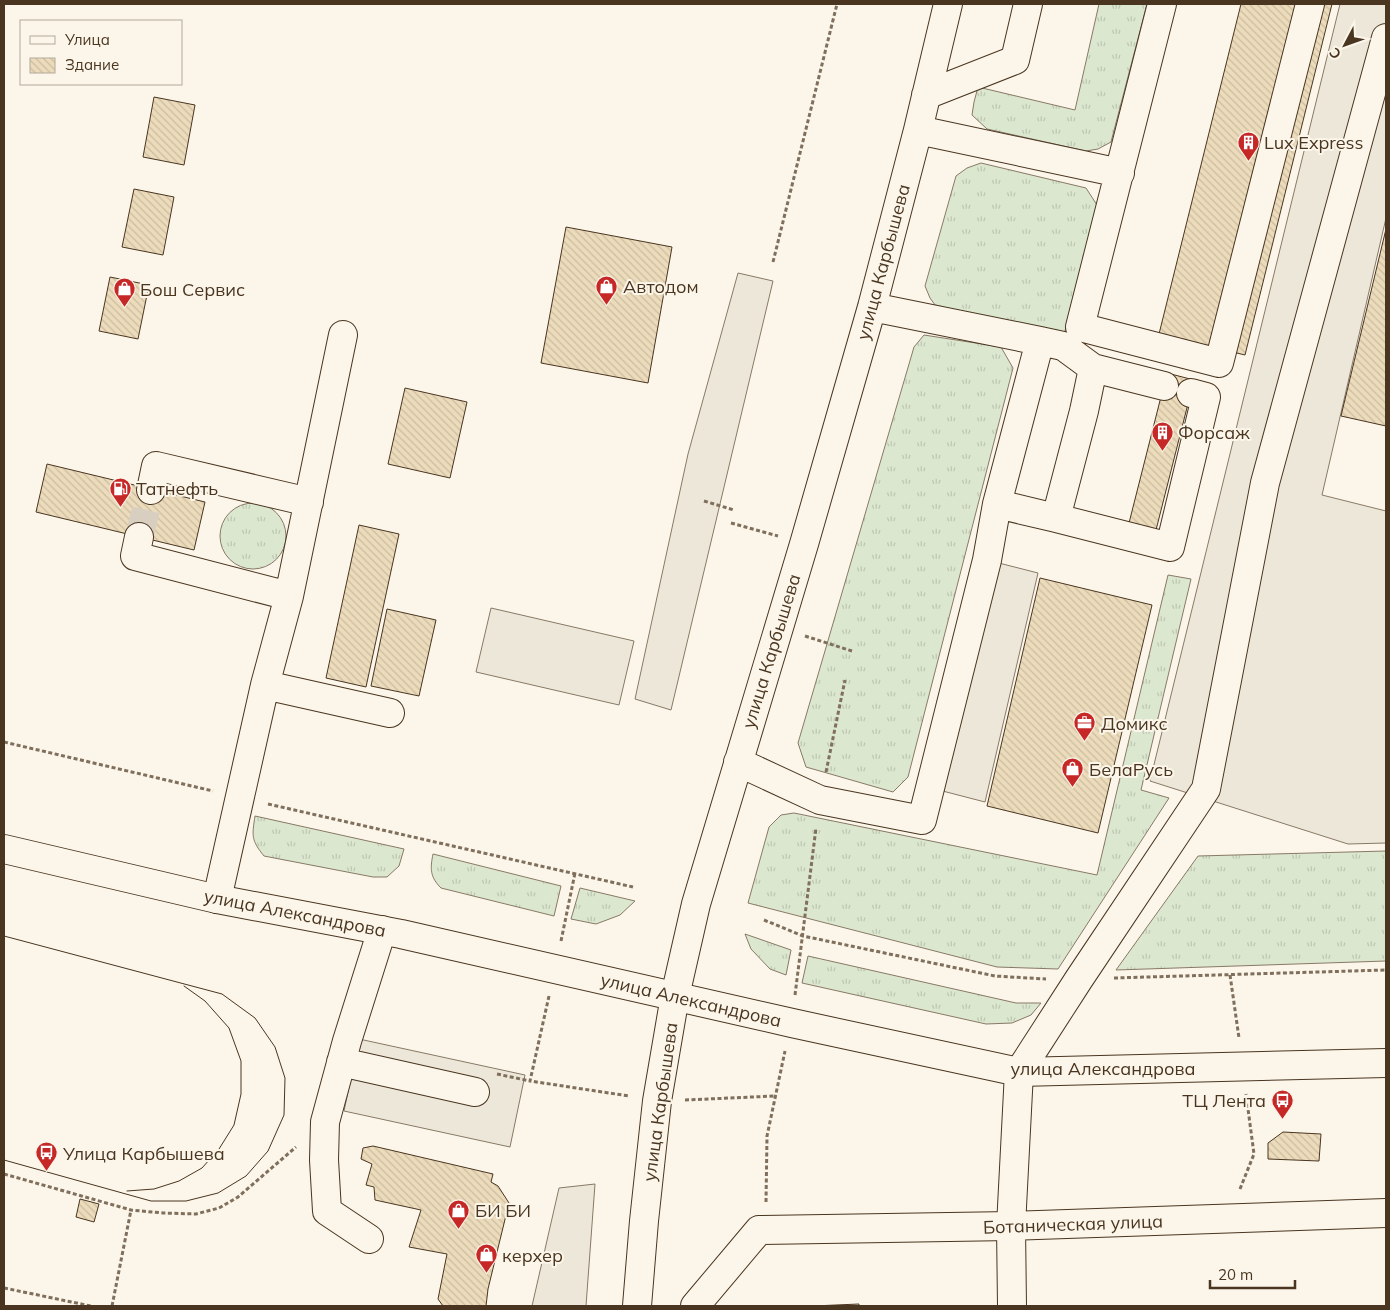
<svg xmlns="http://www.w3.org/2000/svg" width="1390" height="1310" viewBox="0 0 1390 1310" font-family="Mulish,sans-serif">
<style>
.grass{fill:url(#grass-tufts);stroke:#887966}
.parking{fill:#ede7d9;stroke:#887966}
.building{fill:url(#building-back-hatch);stroke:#4a3520}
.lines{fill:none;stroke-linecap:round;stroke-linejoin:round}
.minor-tunnel{stroke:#d8cfc1;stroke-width:28;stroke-dasharray:28 14;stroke-linecap:butt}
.minor-casing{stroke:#4a3520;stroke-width:30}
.major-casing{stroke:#4a3520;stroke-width:30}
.path{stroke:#7f6f5c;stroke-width:3;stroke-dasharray:4 2.5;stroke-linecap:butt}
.minor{stroke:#fbf6e9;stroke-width:28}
.major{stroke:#fbf6e9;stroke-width:28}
.tram{stroke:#4a3520;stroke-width:1}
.labels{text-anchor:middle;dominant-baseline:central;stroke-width:4;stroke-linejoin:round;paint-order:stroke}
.poi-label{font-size:18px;fill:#4a3520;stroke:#fbf6e9;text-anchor:start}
.street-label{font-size:18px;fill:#4a3520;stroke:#fbf6e9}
</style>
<defs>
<pattern id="grass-tufts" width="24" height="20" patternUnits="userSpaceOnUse" patternTransform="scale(1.25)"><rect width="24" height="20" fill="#dce7d0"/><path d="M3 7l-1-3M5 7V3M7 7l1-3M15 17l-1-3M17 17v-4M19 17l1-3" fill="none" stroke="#bec7b2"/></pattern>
<pattern id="building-back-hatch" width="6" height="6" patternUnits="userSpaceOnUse" patternTransform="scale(1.25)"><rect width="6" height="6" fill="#ecdcbc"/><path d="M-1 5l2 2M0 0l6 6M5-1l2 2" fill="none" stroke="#ccbda1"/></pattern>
</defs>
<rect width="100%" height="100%" fill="#fbf6e9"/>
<!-- grass -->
<path class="grass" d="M1099 4H1147L1111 142 1098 149 1086 151 987 129 972 115 974 102 978 87 1075 110Z
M981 163 1086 188 1097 205 1063 339 938 309 930 298 925 286 956 176 967 168Z
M924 335 1001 347 1013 368 908 777 893 792 806 767 798 743 914 347Z
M220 536a33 33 0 1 1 66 0a33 33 0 1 1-66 0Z
M1168 575 1191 579 1141 790 1169 798 1058 969 997 967 748 903 769 827 781 815 794 813 1097 875Z
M255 816 404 849 399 866 387 877H373L264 856C251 840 252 836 255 816Z
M1386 851V961L1116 970 1198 856Z
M433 854 561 886 554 916 441 888C430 877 430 869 433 854Z
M580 888 635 901 620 915 596 924 571 919Z
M745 934 791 950 786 975 770 969 751 949Z
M808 956 1016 1003H1041L1031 1015 1012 1023 986 1024 802 983Z"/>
<!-- parking -->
<path class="parking" d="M1340 4H1386V218L1322 495 1386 511V843L1348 844 1150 781Z
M738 273 773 281 671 710 635 699 688 454Z
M987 560 1038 573 985 802 931 788Z
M491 608 634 641 619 705 476 672Z
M359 1039 525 1075 510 1147 344 1111Z
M595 1184 586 1306H532L559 1188Z"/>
<!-- building -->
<path class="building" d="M1241 4H1332L1245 355 1159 334Z
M154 97 195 105 184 165 143 157Z
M134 189 174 197 163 255 122 247Z
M566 227 672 247 648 383 541 363Z
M1386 229V426L1341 416Z
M110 277 149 285 138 339 99 331Z
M1167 373 1194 380 1156 530 1129 523Z
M405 388 467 402 450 478 388 464Z
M47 464 205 502 194 550 36 512Z
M359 525 399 534 366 687 326 678Z
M1040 578 1152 605 1098 833 987 806Z
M387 609 436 620 419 696 371 686Z
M1283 1132 1321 1134 1319 1161 1268 1159V1143Z
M373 1146 493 1174 491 1182 498 1186 509 1203 488 1289 486 1306H443L438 1299 447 1254 409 1247 421 1210 375 1200 374 1187 366 1185 372 1164 361 1159 363 1148Z
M80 1199 99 1204 94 1222 76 1217Z
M859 1304V1306H813Z"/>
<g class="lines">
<!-- minor-tunnel -->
<path class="minor-tunnel" d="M139 537 151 490"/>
<defs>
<path id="minor" d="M1162 4 1080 327 1219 363 1310 4
M926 95 1015 60 1028 4
M918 130 1120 173
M872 307 1040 341 1063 346 1093 368 1084 411 1056 518 997 504 1040 341
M1093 368 1164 386
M151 490 156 466 309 502
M1056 518 1170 547 1206 397 1191 393
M139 537 135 556 289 596
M265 685 390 713
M738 762 820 800 922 820 987 560 997 504
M217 899 265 685 289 596 343 335
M341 1062 475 1092
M369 1239 327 1211 324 1160 325 1122 347 1041 382 930
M637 1306 644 1221 657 1101 675 996 696 904 804 544 872 307 918 130 948 4
M695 1306 759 1230 1011 1226 1386 1213
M1012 1306 1011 1226 1019 1072 1079 979 1206 789 1265 483 1386 38"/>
<path id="major" d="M4 849 217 899 401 934 792 1023 1019 1072 1386 1063"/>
</defs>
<!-- minor casing -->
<use href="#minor" class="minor-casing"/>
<!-- major casing -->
<use href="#major" class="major-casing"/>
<!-- path -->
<path class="path" d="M773 262 837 4
M704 501 734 510
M731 523 778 536
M805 636 852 651
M4 742 213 791
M826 772 845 680
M268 804 633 887
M764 920 803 936 995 976 1046 979
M561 941 575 873
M1230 975 1239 1038
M1114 978 1386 970
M795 995 816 828
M549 996 530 1081 629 1096
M497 1074 530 1081
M685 1100 775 1096
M4 1174 131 1210 163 1213 196 1214 219 1208 238 1197 296 1147
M1240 1189 1254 1154 1246 1094
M766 1202 767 1136 785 1051
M4 1288 91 1306
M112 1306 131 1210"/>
<!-- minor -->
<use href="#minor" class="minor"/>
<!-- major -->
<use href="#major" class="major"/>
<!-- tram -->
<path class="tram" d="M4 936 222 994 255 1018 275 1047 285 1078 284 1115 268 1151 246 1176 218 1193 186 1201H151L4 1160
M127 1191 154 1189 179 1181 202 1168 219 1149 234 1125 241 1094V1061L229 1028 205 1001 184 986"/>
</g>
<!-- icons -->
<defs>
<symbol id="building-pin" viewBox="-11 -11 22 30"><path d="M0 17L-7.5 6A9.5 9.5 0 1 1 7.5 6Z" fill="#c62828" stroke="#fbf6e9"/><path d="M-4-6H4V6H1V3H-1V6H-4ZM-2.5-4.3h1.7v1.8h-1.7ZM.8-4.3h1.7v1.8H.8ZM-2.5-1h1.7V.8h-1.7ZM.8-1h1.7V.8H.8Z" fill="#fff"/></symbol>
<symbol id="shop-pin" viewBox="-11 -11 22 30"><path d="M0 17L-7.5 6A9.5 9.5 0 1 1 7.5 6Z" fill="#c62828" stroke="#fbf6e9"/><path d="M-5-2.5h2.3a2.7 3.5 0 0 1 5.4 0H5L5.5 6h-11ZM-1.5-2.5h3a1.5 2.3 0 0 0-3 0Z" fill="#fff"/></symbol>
<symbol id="fuel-pin" viewBox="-11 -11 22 30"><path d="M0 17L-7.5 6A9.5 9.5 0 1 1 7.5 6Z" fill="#c62828" stroke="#fbf6e9"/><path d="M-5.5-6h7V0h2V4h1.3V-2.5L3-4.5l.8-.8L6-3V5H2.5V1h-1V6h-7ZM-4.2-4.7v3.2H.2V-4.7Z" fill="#fff"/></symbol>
<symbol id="office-pin" viewBox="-11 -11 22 30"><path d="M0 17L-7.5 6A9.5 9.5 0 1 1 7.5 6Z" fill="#c62828" stroke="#fbf6e9"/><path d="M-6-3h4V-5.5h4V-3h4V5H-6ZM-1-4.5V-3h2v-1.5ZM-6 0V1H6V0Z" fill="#fff"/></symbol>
<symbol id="bus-pin" viewBox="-11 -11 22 30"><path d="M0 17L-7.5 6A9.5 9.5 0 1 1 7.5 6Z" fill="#c62828" stroke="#fbf6e9"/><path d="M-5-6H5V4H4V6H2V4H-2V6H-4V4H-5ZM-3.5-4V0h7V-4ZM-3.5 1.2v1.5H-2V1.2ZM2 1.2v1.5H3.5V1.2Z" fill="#fff"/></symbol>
</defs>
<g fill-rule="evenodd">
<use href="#building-pin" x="1236" y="130" width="25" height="34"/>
<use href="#shop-pin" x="594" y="274" width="25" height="34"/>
<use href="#shop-pin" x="112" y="276" width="25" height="34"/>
<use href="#building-pin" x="1150" y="420" width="25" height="34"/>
<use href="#fuel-pin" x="108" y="476" width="25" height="34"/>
<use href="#office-pin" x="1072" y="710" width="25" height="34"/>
<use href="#shop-pin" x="1060" y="756" width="25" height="34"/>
<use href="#bus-pin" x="1270" y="1088" width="25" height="34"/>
<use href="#bus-pin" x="34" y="1140" width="25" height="34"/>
<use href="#shop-pin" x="446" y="1198" width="25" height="34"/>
<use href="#shop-pin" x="474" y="1242" width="25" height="34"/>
</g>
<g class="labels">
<!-- poi labels -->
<g class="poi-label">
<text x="1264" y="142">Lux Express</text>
<text x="623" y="286">Автодом</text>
<text x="140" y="289">Бош Сервис</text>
<text x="1178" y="432">Форсаж</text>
<text x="136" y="488">Татнефть</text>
<text x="1101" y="723">Домикс</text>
<text x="1089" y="769">БелаРусь</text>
<text x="1266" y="1100" text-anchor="end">ТЦ Лента</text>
<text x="63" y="1153">Улица Карбышева</text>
<text x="475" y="1210">БИ БИ</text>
<text x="502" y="1255">керхер</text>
</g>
<!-- street labels -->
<g class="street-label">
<text transform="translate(883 262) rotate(-75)">улица Карбышева</text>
<text transform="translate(771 651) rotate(-73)">улица Карбышева</text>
<text transform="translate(295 913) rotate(11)">улица Александрова</text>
<text transform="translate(691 1000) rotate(13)">улица Александрова</text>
<text x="1103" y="1068">улица Александрова</text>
<text transform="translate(660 1102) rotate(-82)">улица Карбышева</text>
<text transform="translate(1073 1224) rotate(-2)">Ботаническая улица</text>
</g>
</g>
<!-- border -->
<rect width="1390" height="1310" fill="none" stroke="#4a3520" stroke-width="10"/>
<!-- legend -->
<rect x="20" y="20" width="162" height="65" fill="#fbf6e9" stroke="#b4a999"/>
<rect x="30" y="36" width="25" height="8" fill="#fbf6e9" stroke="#b4a999"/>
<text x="65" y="45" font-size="15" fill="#4a3520">Улица</text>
<rect x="30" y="58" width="25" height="15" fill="url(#building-back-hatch)" stroke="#b4a999"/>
<text x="65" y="70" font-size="15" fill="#4a3520">Здание</text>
<!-- north arrow -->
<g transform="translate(1345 45) rotate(229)" stroke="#fbf6e9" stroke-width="4" paint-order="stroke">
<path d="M0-4L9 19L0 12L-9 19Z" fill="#4a3520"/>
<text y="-8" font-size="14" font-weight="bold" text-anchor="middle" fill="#4a3520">С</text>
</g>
<!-- scale -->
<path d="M1210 1280v8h85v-8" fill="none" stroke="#4a3520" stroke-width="2.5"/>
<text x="1218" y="1280" font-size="15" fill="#4a3520" stroke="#fbf6e9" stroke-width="4" paint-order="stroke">20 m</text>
</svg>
